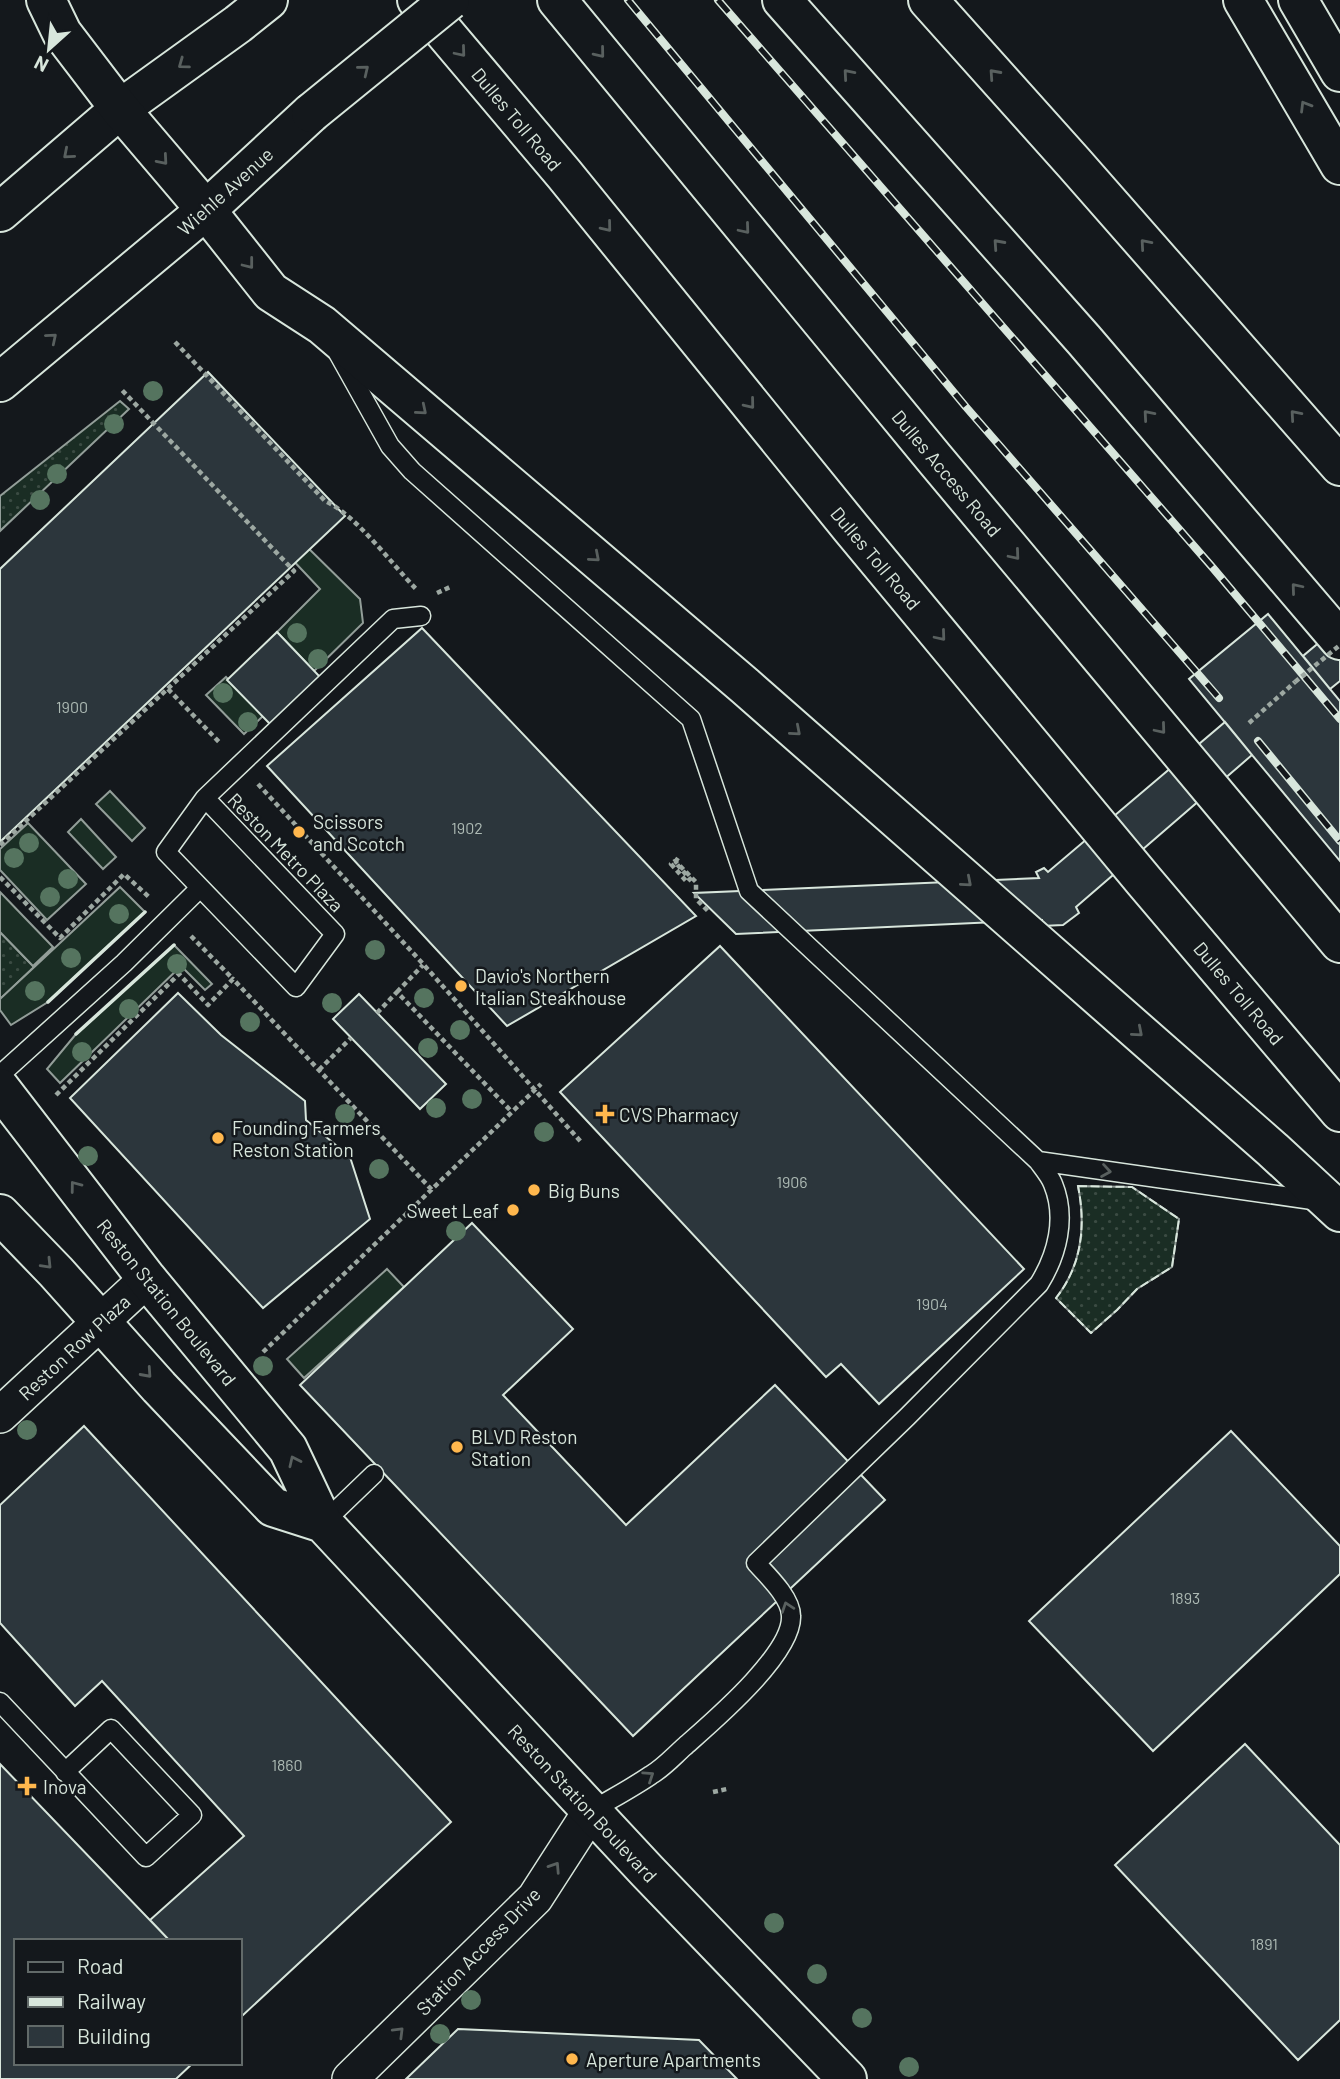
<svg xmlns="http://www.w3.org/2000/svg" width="1340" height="2079" viewBox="0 0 1340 2079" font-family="Barlow,sans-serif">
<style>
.grass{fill:url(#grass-dots);stroke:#939e99;stroke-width:2}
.garden{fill:#1a2d24;stroke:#939e99;stroke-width:2}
.building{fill:#2c363c;stroke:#d8e6dc;stroke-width:2}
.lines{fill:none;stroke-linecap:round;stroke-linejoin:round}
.service-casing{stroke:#d8e6dc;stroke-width:21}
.minor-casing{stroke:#d8e6dc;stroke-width:38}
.tertiary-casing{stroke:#d8e6dc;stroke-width:42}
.secondary-casing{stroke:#d8e6dc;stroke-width:42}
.motorway-casing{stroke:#d8e6dc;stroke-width:42}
.path{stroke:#9da8a2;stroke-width:4.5;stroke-dasharray:5 3.5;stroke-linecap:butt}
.service{stroke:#14181c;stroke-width:18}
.minor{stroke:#14181c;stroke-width:35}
.tertiary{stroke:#14181c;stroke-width:38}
.secondary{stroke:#14181c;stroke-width:38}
.motorway{stroke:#14181c;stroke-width:38}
.rail-casing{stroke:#d8e6dc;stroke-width:8}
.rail{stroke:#14181c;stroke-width:5;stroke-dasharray:16;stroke-linecap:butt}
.secondary-bridge-casing{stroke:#d8e6dc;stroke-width:42;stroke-linecap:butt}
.path-bridge{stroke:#9da8a2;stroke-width:4.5;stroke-dasharray:5 3.5;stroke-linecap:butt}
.secondary-bridge{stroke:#14181c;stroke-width:38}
.fence{stroke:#d8e6dc;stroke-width:2;stroke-dasharray:9 3.5;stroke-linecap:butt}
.wall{stroke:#d8e6dc;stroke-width:3.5}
.tree{fill:#55745f}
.oneway{stroke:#59605f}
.poi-dot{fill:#ffb74d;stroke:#14181c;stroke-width:2.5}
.labels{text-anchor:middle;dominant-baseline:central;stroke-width:5;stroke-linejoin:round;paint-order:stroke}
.number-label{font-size:16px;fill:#adbab4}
.street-label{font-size:19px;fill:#d8e6dc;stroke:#14181c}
.poi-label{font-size:19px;fill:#d8e6dc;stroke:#14181c;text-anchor:start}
</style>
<defs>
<pattern id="grass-dots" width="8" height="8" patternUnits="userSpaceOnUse" patternTransform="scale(1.75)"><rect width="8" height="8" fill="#1a2d24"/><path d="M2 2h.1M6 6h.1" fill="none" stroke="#3b4b43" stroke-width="1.8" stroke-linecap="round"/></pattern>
</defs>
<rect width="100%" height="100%" fill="#14181c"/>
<!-- grass -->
<path class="grass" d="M120 401 129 409 0 531V496Z
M0 932 34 967 0 999Z
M1078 1186 1132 1187 1179 1219 1172 1267 1137 1289 1117 1310 1091 1333 1056 1298C1082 1265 1086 1226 1078 1186Z"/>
<!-- garden -->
<path class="garden" d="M298 538 360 599 363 623 314 671 277 632 320 589 288 555Z
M226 677 263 716 244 734 206 695Z
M110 791 145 828 132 841 96 804Z
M81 819 116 857 103 869 68 832Z
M28 823 86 884 47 920 0 870V849Z
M120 887 145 912 48 1002 11 1025 0 1010V999Z
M0 892 53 947 33 966 0 932Z
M174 945 212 984 205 990 181 966 60 1083 47 1069 76 1034Z
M387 1269 404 1287 304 1378 287 1359Z"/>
<!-- building -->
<path class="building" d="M208 372 345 516 0 842V569Z
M1268 614 1340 701V861L1189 679Z
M1340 625V681L1330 689 1303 656Z
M422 628 696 916 507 1026 267 766Z
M277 632 320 677 271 725 227 680Z
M1225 722 1252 755 1076 907 1079 913 1063 925 1042 926V920L736 934 694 893 1039 878 1036 872 1044 868 1048 872Z
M720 946 1024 1269 879 1404 841 1364 826 1377 560 1092Z
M178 993 221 1035 305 1101 306 1120 350 1157 370 1219 263 1308 70 1098Z
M359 994 446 1084 420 1109 333 1019Z
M472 1223 573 1329 503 1395 626 1525 775 1385 885 1500 633 1736 300 1385Z
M84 1426 451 1822 242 2016 240 2013V1941H170L150 1920 244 1836 102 1681 75 1706 0 1623V1505Z
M1231 1431 1340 1546V1574L1153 1751 1029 1621Z
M1245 1744 1340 1845V2020L1298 2060 1115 1865Z
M0 1764 170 1941H16V2063H193L176 2079H0Z
M458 2029 699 2040 737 2079H406Z"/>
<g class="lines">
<defs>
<path id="service" d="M338 353 390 446 412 471 691 719 749 891 1038 1161C1043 1168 1050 1176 1053 1184 1067 1218 1057 1255 1039 1284L907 1417 756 1563C768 1576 791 1598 791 1616 793 1654 711 1723 684 1747 673 1757 663 1768 651 1775 632 1788 611 1799 591 1811
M205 798 335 934 296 987 166 852Z
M205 798 393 619 421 616
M0 1075 124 963 200 888
M1038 1161 1319 1201
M323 1523 374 1474
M0 1702 146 1857 192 1815 111 1729 65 1772"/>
<path id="minor" d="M0 1415 147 1279
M350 2079 535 1898 591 1811"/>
<path id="tertiary" d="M0 1088 147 1279 288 1449 323 1523 647 1871 847 2079
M0 1214 56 1272 159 1387 273 1507 323 1523"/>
<path id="secondary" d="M0 212 120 109 238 24 268 0
M0 382 206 210 311 113"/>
<path id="motorway" d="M46 0 62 33 120 109 206 210 271 292 322 325 745 686 1273 1150 1340 1212
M417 0 564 174 851 528 1144 881 1340 1112
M557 0 934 458 1340 943
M782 0 1084 340 1340 640
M928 0 1074 163 1340 466
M1243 0 1340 165
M1298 0 1340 72"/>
</defs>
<!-- service casing -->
<use href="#service" class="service-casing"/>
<!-- minor casing -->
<use href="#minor" class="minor-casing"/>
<!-- tertiary casing -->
<use href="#tertiary" class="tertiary-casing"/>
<!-- secondary casing -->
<use href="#secondary" class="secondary-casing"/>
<!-- motorway casing -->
<use href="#motorway" class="motorway-casing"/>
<!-- path -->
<path class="path" d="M175 342 325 501C356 515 391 563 416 589
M437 593 450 587
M168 689 221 744
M1249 723 1295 682
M258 784 424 965 581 1142
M0 845 294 571 120 388
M678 858 675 862 690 879 687 882 671 864 675 861 696 882V899L710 913
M0 877 60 938 124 874 149 897
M191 936 233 979
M397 992 423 965
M377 1013 397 992 512 1112
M319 1070 351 1038
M56 1095 179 974 208 1005 233 979 432 1190
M263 1352 541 1084
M713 1792 727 1789"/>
<!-- service -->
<use href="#service" class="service"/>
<!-- minor -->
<use href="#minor" class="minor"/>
<!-- tertiary -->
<use href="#tertiary" class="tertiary"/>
<!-- secondary -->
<use href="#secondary" class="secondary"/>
<!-- motorway -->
<use href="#motorway" class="motorway"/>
<defs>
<path id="rail" d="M628 0 966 407 1219 698
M718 0 1213 568 1340 719
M1258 741 1340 841"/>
</defs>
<!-- rail casing -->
<use href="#rail" class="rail-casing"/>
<!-- rail -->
<use href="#rail" class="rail"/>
<defs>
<path id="secondary-bridge" d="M311 113 450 0"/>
</defs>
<!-- secondary-bridge casing -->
<use href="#secondary-bridge" class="secondary-bridge-casing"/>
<!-- path-bridge -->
<path class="path-bridge" d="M1295 682 1340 645"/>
<!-- secondary-bridge -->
<use href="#secondary-bridge" class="secondary-bridge"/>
<!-- fence -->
<path class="fence" d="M1078 1186 1132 1187 1179 1219 1172 1267 1137 1289 1117 1310 1091 1333 1056 1298C1082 1265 1086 1226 1078 1186Z"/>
<!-- wall -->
<path class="wall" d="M48 1002 145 912
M76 1034 174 945"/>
</g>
<!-- trees -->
<g class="tree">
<circle cx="153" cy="391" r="10"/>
<circle cx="114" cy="424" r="10"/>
<circle cx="57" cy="474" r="10"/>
<circle cx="40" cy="500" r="10"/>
<circle cx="297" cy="633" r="10"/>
<circle cx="318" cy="659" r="10"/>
<circle cx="223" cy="693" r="10"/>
<circle cx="248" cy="722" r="10"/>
<circle cx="29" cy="843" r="10"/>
<circle cx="14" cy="858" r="10"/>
<circle cx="68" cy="879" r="10"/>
<circle cx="50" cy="897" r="10"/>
<circle cx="119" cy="914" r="10"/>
<circle cx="375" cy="950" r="10"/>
<circle cx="71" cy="958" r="10"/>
<circle cx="177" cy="964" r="10"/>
<circle cx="35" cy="991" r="10"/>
<circle cx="424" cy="998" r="10"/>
<circle cx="332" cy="1003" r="10"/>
<circle cx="129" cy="1009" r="10"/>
<circle cx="250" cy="1022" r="10"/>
<circle cx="460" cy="1030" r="10"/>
<circle cx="428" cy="1048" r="10"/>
<circle cx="82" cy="1052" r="10"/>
<circle cx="472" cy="1099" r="10"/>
<circle cx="436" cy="1108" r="10"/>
<circle cx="345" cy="1114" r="10"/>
<circle cx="544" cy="1132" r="10"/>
<circle cx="88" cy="1156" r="10"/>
<circle cx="379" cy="1169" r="10"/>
<circle cx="456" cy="1231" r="10"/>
<circle cx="263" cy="1366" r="10"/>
<circle cx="27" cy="1430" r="10"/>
<circle cx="774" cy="1923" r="10"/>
<circle cx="817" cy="1974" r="10"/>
<circle cx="471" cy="2000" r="10"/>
<circle cx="862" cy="2018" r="10"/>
<circle cx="440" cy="2034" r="10"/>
<circle cx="909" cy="2067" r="10"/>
</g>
<!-- one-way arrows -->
<defs><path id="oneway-chevron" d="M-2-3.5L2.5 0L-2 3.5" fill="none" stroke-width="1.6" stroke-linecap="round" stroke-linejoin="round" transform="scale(1.75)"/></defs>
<g class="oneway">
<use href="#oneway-chevron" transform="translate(461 52) rotate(50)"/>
<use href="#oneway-chevron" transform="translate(600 53) rotate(51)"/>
<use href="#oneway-chevron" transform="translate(183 64) rotate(144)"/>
<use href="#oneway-chevron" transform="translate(364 70) rotate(-39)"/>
<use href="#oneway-chevron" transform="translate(848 74) rotate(-131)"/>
<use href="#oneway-chevron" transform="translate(994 74) rotate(-132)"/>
<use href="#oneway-chevron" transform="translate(1305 106) rotate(-121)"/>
<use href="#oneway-chevron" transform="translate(68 154) rotate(139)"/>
<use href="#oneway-chevron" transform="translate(163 160) rotate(49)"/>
<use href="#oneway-chevron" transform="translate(607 227) rotate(51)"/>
<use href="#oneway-chevron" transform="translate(745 229) rotate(50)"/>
<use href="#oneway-chevron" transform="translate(998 244) rotate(-132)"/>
<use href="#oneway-chevron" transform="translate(1145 244) rotate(-131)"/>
<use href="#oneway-chevron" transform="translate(249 264) rotate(52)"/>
<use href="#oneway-chevron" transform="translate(52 338) rotate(-40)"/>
<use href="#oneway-chevron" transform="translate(750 404) rotate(51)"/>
<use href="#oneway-chevron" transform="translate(422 410) rotate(40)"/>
<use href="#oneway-chevron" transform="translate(1148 415) rotate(-131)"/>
<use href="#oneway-chevron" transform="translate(1295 415) rotate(-131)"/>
<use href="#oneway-chevron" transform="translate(1015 555) rotate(50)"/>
<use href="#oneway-chevron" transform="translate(595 557) rotate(41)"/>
<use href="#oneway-chevron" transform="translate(1296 588) rotate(-130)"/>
<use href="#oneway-chevron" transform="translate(941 636) rotate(50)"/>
<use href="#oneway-chevron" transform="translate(1161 729) rotate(50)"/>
<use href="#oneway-chevron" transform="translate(796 731) rotate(41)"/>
<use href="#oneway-chevron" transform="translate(967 882) rotate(41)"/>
<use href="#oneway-chevron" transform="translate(1138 1032) rotate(41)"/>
<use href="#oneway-chevron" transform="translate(1106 1171) rotate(9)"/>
<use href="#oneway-chevron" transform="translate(75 1186) rotate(-127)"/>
<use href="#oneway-chevron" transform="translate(47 1264) rotate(46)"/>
<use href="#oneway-chevron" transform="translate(147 1373) rotate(48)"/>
<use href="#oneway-chevron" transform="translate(294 1461) rotate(-115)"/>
<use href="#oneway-chevron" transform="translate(787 1607) rotate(-109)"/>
<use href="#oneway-chevron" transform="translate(649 1776) rotate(-34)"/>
<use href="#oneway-chevron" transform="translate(555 1867) rotate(-57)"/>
<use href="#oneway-chevron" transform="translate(399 2032) rotate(-45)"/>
</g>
<!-- markers -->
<g class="poi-dot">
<circle cx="299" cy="832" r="7"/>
<circle cx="461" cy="986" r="7"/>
<path d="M601.5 1103.5h7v7h7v7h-7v7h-7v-7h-7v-7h7z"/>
<circle cx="218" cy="1138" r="7"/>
<circle cx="534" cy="1190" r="7"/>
<circle cx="513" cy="1210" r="7"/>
<circle cx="457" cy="1447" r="7"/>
<path d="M23.5 1775.5h7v7h7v7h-7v7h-7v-7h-7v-7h7z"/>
<circle cx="572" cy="2059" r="7"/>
</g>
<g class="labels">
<!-- number labels -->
<g class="number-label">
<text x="72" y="706">1900</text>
<text x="467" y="827">1902</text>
<text x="792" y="1181">1906</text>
<text x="932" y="1303">1904</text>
<text x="1185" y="1597">1893</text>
<text x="287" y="1764">1860</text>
<text x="1264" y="1943">1891</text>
</g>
<!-- street labels -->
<g class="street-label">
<text transform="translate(517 119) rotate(50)">Dulles Toll Road</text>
<text transform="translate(225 191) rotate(-42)">Wiehle Avenue</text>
<text transform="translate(947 473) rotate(50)">Dulles Access Road</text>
<text transform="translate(876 558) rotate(50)">Dulles Toll Road</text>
<text transform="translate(286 852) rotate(46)">Reston Metro Plaza</text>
<text transform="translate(1239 993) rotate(50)">Dulles Toll Road</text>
<text transform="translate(167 1302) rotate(51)">Reston Station Boulevard</text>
<text transform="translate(74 1347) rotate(-43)">Reston Row Plaza</text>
<text transform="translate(583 1803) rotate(47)">Reston Station Boulevard</text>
<text transform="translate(478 1951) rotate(-46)">Station Access Drive</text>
</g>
<!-- poi labels -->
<g class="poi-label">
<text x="313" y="821">Scissors<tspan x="313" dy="22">and Scotch</tspan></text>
<text x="475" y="975">Davio's Northern<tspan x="475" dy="22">Italian Steakhouse</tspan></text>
<text x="619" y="1114">CVS Pharmacy</text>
<text x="232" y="1127">Founding Farmers<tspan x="232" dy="22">Reston Station</tspan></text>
<text x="548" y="1190">Big Buns</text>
<text x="499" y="1210" text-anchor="end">Sweet Leaf</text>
<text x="471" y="1436">BLVD Reston<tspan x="471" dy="22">Station</tspan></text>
<text x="43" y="1786">Inova</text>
<text x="586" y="2059">Aperture Apartments</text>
</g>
</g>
<!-- legend -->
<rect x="14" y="1939" width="228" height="126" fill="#14181c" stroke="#626a69" stroke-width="2"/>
<rect x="28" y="1962" width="35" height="10" fill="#14181c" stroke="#626a69" stroke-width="2"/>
<text x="77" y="1974" font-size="21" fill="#d8e6dc">Road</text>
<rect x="28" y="1997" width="35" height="10" fill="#d8e6dc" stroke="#626a69" stroke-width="2"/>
<text x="77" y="2009" font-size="21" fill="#d8e6dc">Railway</text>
<rect x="28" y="2026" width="35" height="21" fill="#2c363c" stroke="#626a69" stroke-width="2"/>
<text x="77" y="2044" font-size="21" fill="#d8e6dc">Building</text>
<!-- north arrow -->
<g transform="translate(49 49) rotate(207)" stroke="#14181c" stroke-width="5" paint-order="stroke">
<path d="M0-5L12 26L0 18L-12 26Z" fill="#d8e6dc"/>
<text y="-10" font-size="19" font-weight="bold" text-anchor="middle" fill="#d8e6dc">N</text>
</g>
</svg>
